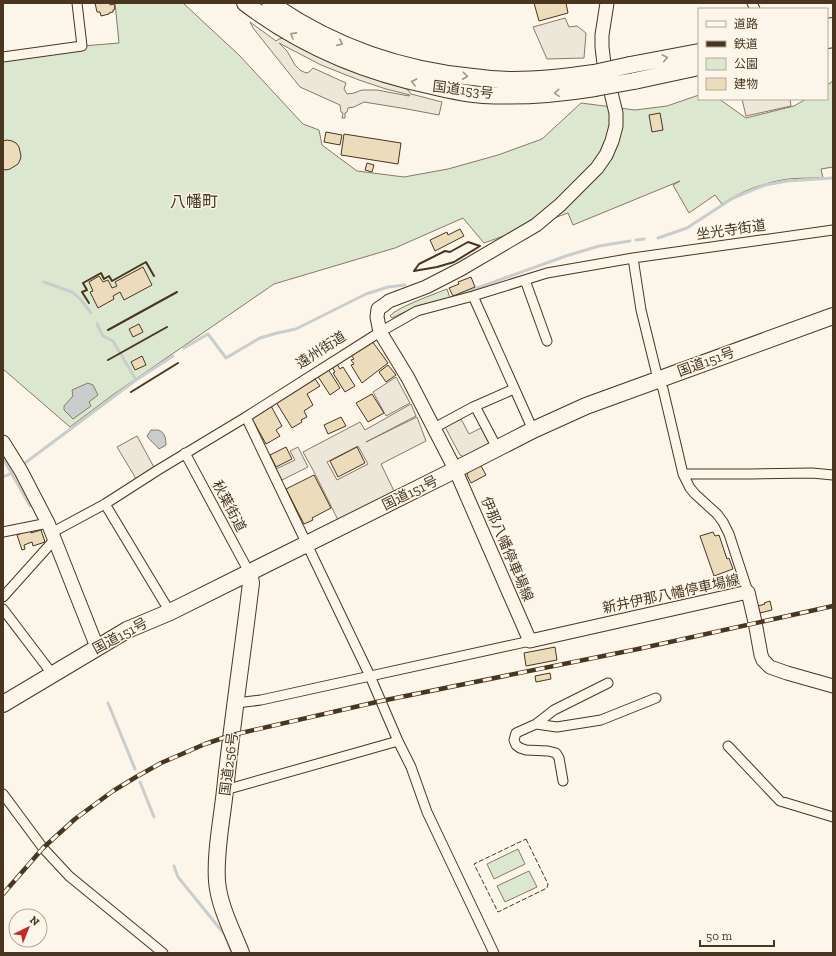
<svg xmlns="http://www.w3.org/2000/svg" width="836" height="956" viewBox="0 0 836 956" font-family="'Zilla Slab','Noto Sans JP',serif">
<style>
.green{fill:#dce7d0;stroke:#887966}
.parking{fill:#ede7d9;stroke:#887966;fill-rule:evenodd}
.water{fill:#c9cecd;stroke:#887966}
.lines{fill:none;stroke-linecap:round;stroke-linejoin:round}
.stream{stroke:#c9cecd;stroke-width:3}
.building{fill:#ecdcbc;stroke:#4a3520}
.street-casing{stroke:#4a3520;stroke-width:11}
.secondary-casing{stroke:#4a3520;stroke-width:15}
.highway-casing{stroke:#4a3520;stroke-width:18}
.street{stroke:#fbf6e9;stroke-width:9}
.secondary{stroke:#fbf6e9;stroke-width:13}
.highway{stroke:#fbf6e9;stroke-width:16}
.rail-casing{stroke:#4a3520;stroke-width:4.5}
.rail{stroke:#fbf6e9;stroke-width:3;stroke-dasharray:9;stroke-linecap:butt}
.highway-bridge-casing{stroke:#4a3520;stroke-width:18;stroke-linecap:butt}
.highway-bridge{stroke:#fbf6e9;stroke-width:16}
.fence{stroke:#4a3520;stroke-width:1;stroke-dasharray:5 2;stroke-linecap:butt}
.wall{stroke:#4a3520;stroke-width:2}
.oneway{stroke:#a29684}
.labels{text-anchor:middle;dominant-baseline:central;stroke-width:3;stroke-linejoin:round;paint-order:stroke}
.street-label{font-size:14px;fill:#4a3520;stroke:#fbf6e9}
.quarter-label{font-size:16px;fill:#4a3520;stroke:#fbf6e9}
</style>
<rect width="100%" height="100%" fill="#fbf6e9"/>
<!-- green -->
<path class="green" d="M115 3H183L239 55 303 124 319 130 322 145 357 171 404 177 448 169 498 155 542 139 581 103 635 110 667 106 699 95V99H719L746 118 794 106 806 99H827V85L833 81V167L821 169 823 178C811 178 800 178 789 179 766 182 741 191 722 204L715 195 689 213 673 185 680 181 573 225 568 213 484 243 463 218 395 248 274 284 114 394 70 427 3 369V57L82 46 119 43Z
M447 289 450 298 417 306 392 318 390 316C397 307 435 294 447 289Z
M518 849 525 864 494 879 487 864Z
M529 871 537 887 505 902 497 886Z"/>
<!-- parking -->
<path class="parking" d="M565 18 569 27 577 26 586 33 584 58 547 59 533 27Z
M250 22 276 41 279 39 284 38 302 49 345 69 387 83 405 88 409 91 411 94 442 102 439 115 407 109 364 102 354 107 348 108 347 112 345 113V118H342L343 113 341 112 340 105 300 87 253 28ZM279 43 321 65 359 80 386 89 410 95 409 96 377 90H362L354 93 347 94 344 89 346 83 313 68 309 72 306 73 300 70 295 65 287 51Z
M742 99H790L791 106 746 116Z
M396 377 410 403 386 416 373 392Z
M411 404 416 416 366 442 417 417 426 441 381 464 394 491 338 520 313 470 303 452 360 422 365 430ZM358 446 368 464 337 480 327 462Z
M461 419 469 434 481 428 489 443 464 457 460 455 445 427Z
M137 436 156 471 138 482 117 447Z
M298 447 308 467 282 480 276 469 295 460 290 451Z"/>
<!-- water -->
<path class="water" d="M88 383 93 385 98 395 89 402 91 406 73 419 64 410V406L73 396 72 390Z
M151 430C153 430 156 430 158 430 165 432 166 439 166 445L159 449C155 444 150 441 147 436Z"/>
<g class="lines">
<!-- stream -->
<path class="stream" d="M658 238 687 228 733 198 765 185 787 181 833 178
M636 240 644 239
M44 282 72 292 81 300 91 313
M455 296 566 256 599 246 630 241
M97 324 103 336 113 341 136 380
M184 348 208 334 226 358 260 338 277 333 296 329 366 294 388 287 405 285
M3 458 30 506
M25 463 136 380 173 356
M3 477 12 473
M108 703 135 769
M140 782 154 817
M174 866 178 877 225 935 232 953"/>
</g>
<!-- building -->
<path class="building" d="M95 3H110V5L114 4 115 9 113 10V12L109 13V14L101 16 100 12H97Z
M534 3H566L568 13 539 21Z
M660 113 663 130 652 132 649 115Z
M326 132 342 135 340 145 324 142Z
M344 134 401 143 398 164 341 155Z
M7 140 12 141 16 143 19 147 21 156 20 160 18 164 10 169 6 170 3 169V141Z
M367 163 374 165 372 172 365 170Z
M460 229 464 236 435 251 430 240 447 232 448 235Z
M143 267 152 285 124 300 120 292 113 296 114 299 98 308 90 292 93 291 89 282 99 276 103 282 108 280 112 288 117 286 115 282Z
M471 277 475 287 453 296 449 288 459 284 458 282Z
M139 324 143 332 133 337 129 329Z
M372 341 388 363 362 383 351 365 354 364 351 360 354 359 351 355Z
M142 356 146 365 135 370 131 362Z
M337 364 340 369 343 367 355 386 345 392 333 373 335 372 332 367Z
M388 365 396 375 386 382 379 372Z
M328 369 340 388 330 395 317 375Z
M315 379 320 386 307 394 313 405 304 411 307 417 301 420 302 422 292 428 276 402Z
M372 394 384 413 368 422 356 403Z
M271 406 282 426 276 430 280 436 266 444 251 417Z
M341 417 346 426 328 434 324 425Z
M286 447 292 459 276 467 270 455Z
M357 447 365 463 338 477 330 461Z
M480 464 486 475 471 483 467 475 469 470Z
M314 475 331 508 312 518 313 520 304 524 286 489Z
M30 530 31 533 41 530 45 542 33 546 32 542 24 545 25 549 22 550 17 535Z
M713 532 715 536 719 535 727 559 729 558 733 569 714 576 700 536Z
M770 601 772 610 760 613 758 606 765 604 764 603Z
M555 647 557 660 526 666 524 653Z
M550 673 551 679 536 682 535 676Z"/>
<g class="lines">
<defs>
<path id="street" d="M752 3 755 9
M3 57 82 46 77 3
M633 258 641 310 656 371 658 379 663 389 683 474 690 488 695 494 717 514 723 522 729 534 748 592
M525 280 547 341
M473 296 533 430
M475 406 497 448
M246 417 370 676 398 741 411 767 427 812 494 953
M434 428 473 407 514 389
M185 453 249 572
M683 474H751L812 473 833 475
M105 504 170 612
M3 532 48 523
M53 532 105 504 158 470 246 417 380 332 417 311 473 296 547 273 633 258 833 230
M3 597 55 539
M3 609 53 675
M236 703 261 700 530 641
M536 724 557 727 601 720 656 698
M728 746 780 801 833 817
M563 781 559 758 556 753 548 751 526 750 520 748 516 745 514 740 516 733 536 724 554 710 608 683
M225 790 398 741
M3 794 43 848 69 876 163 953"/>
<path id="secondary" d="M607 3 602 35V47L604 64 616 113V126L612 141 606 155 597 168 560 205 536 225 461 269 426 287 389 301 384 305 378 309 377 317 380 332 408 378 455 469 530 641 748 592 755 622 761 655 763 660 770 667 787 673 833 686
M3 442 21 471 48 523 97 647"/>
<path id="highway" d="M245 3C300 45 364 72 432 86 449 90 466 94 483 95 521 97 558 94 595 88
M270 3C330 45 400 70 473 77 486 79 499 80 513 80 540 80 567 77 594 73
M827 27 833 26
M827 40 833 39
M630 65 699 52
M634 81 699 67
M3 704 127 630 170 612 445 475 533 430 586 406 833 316
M241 953C232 930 219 906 217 881 215 852 222 819 225 790 232 724 242 657 250 591L251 583 249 572"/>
</defs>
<!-- street casing -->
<use href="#street" class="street-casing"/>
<!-- secondary casing -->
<use href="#secondary" class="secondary-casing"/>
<!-- highway casing -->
<use href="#highway" class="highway-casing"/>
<!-- street -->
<use href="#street" class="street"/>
<!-- secondary -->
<use href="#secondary" class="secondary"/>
<!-- highway -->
<use href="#highway" class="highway"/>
<defs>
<path id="rail" d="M3 894 43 848 75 819 113 791 136 777 161 763 205 744 232 735 381 701 638 649 833 606"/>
</defs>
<!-- rail casing -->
<use href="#rail" class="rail-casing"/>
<!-- rail -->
<use href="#rail" class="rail"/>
<defs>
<path id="highway-bridge" d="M594 73 630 65
M595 88 634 81"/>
</defs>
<!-- highway-bridge casing -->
<use href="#highway-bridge" class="highway-bridge-casing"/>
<!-- highway-bridge -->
<use href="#highway-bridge" class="highway-bridge"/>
<!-- fence -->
<path class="fence" d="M526 839 548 884 547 888 498 912 474 864Z"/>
<!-- wall -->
<path class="wall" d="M468 242 480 246 454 262 437 267 414 271 419 264 445 251 450 252Z
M89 303 82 292 87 290 83 283 101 273 104 279 109 276 112 281 146 262 154 276
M108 330 177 292
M108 360 167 327
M131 392 178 363"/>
</g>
<!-- one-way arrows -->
<defs><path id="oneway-chevron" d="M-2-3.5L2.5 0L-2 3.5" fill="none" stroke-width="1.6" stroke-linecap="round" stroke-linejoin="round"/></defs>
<g class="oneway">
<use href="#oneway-chevron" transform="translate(293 35) rotate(-151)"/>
<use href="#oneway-chevron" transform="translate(340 43) rotate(24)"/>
<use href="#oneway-chevron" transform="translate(665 58) rotate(-11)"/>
<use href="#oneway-chevron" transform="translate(465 76) rotate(6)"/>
<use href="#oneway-chevron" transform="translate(414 82) rotate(-166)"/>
<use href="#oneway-chevron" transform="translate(557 93) rotate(176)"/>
</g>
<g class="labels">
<!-- street labels -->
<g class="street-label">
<text transform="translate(463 90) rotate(7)">国道153号</text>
<text transform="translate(731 230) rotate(-8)">坐光寺街道</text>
<text transform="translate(321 350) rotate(-33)">遠州街道</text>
<text transform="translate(706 362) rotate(-20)">国道151号</text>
<text transform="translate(410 493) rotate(-26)">国道151号</text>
<text transform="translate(229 506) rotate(62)">秋葉街道</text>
<text transform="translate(507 549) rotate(67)">伊那八幡停車場線</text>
<text transform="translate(671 594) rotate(-12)">新井伊那八幡停車場線</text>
<text transform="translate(120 636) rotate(-28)">国道151号</text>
<text transform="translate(229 764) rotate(-83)">国道256号</text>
</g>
<!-- quarter labels -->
<g class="quarter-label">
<text x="194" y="201">八幡町</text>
</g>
</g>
<!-- border -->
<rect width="836" height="956" fill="none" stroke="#4a3520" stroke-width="8"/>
<!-- legend -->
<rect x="698" y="8" width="130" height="92" fill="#fbf6e9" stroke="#b4a999"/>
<rect x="706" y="21" width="20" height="6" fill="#fbf6e9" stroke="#b4a999"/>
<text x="734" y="28" font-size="12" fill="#4a3520">道路</text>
<rect x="706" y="41" width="20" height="6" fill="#4a3520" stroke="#b4a999"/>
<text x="734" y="48" font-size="12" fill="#4a3520">鉄道</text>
<rect x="706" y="58" width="20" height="12" fill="#dce7d0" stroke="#b4a999"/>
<text x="734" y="68" font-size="12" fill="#4a3520">公園</text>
<rect x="706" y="78" width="20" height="12" fill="#ecdcbc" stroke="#b4a999"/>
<text x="734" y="88" font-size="12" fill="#4a3520">建物</text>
<!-- north arrow -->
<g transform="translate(28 928) rotate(43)"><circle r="19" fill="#fbf6e9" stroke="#b4a999"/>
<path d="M0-3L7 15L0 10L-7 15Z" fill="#c62828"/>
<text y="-6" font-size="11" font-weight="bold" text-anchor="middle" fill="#4a3520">N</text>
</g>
<!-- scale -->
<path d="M700 940v6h74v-6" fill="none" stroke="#4a3520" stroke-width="2"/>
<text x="706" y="940" font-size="12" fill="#4a3520" stroke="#fbf6e9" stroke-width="3" paint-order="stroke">50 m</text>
</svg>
